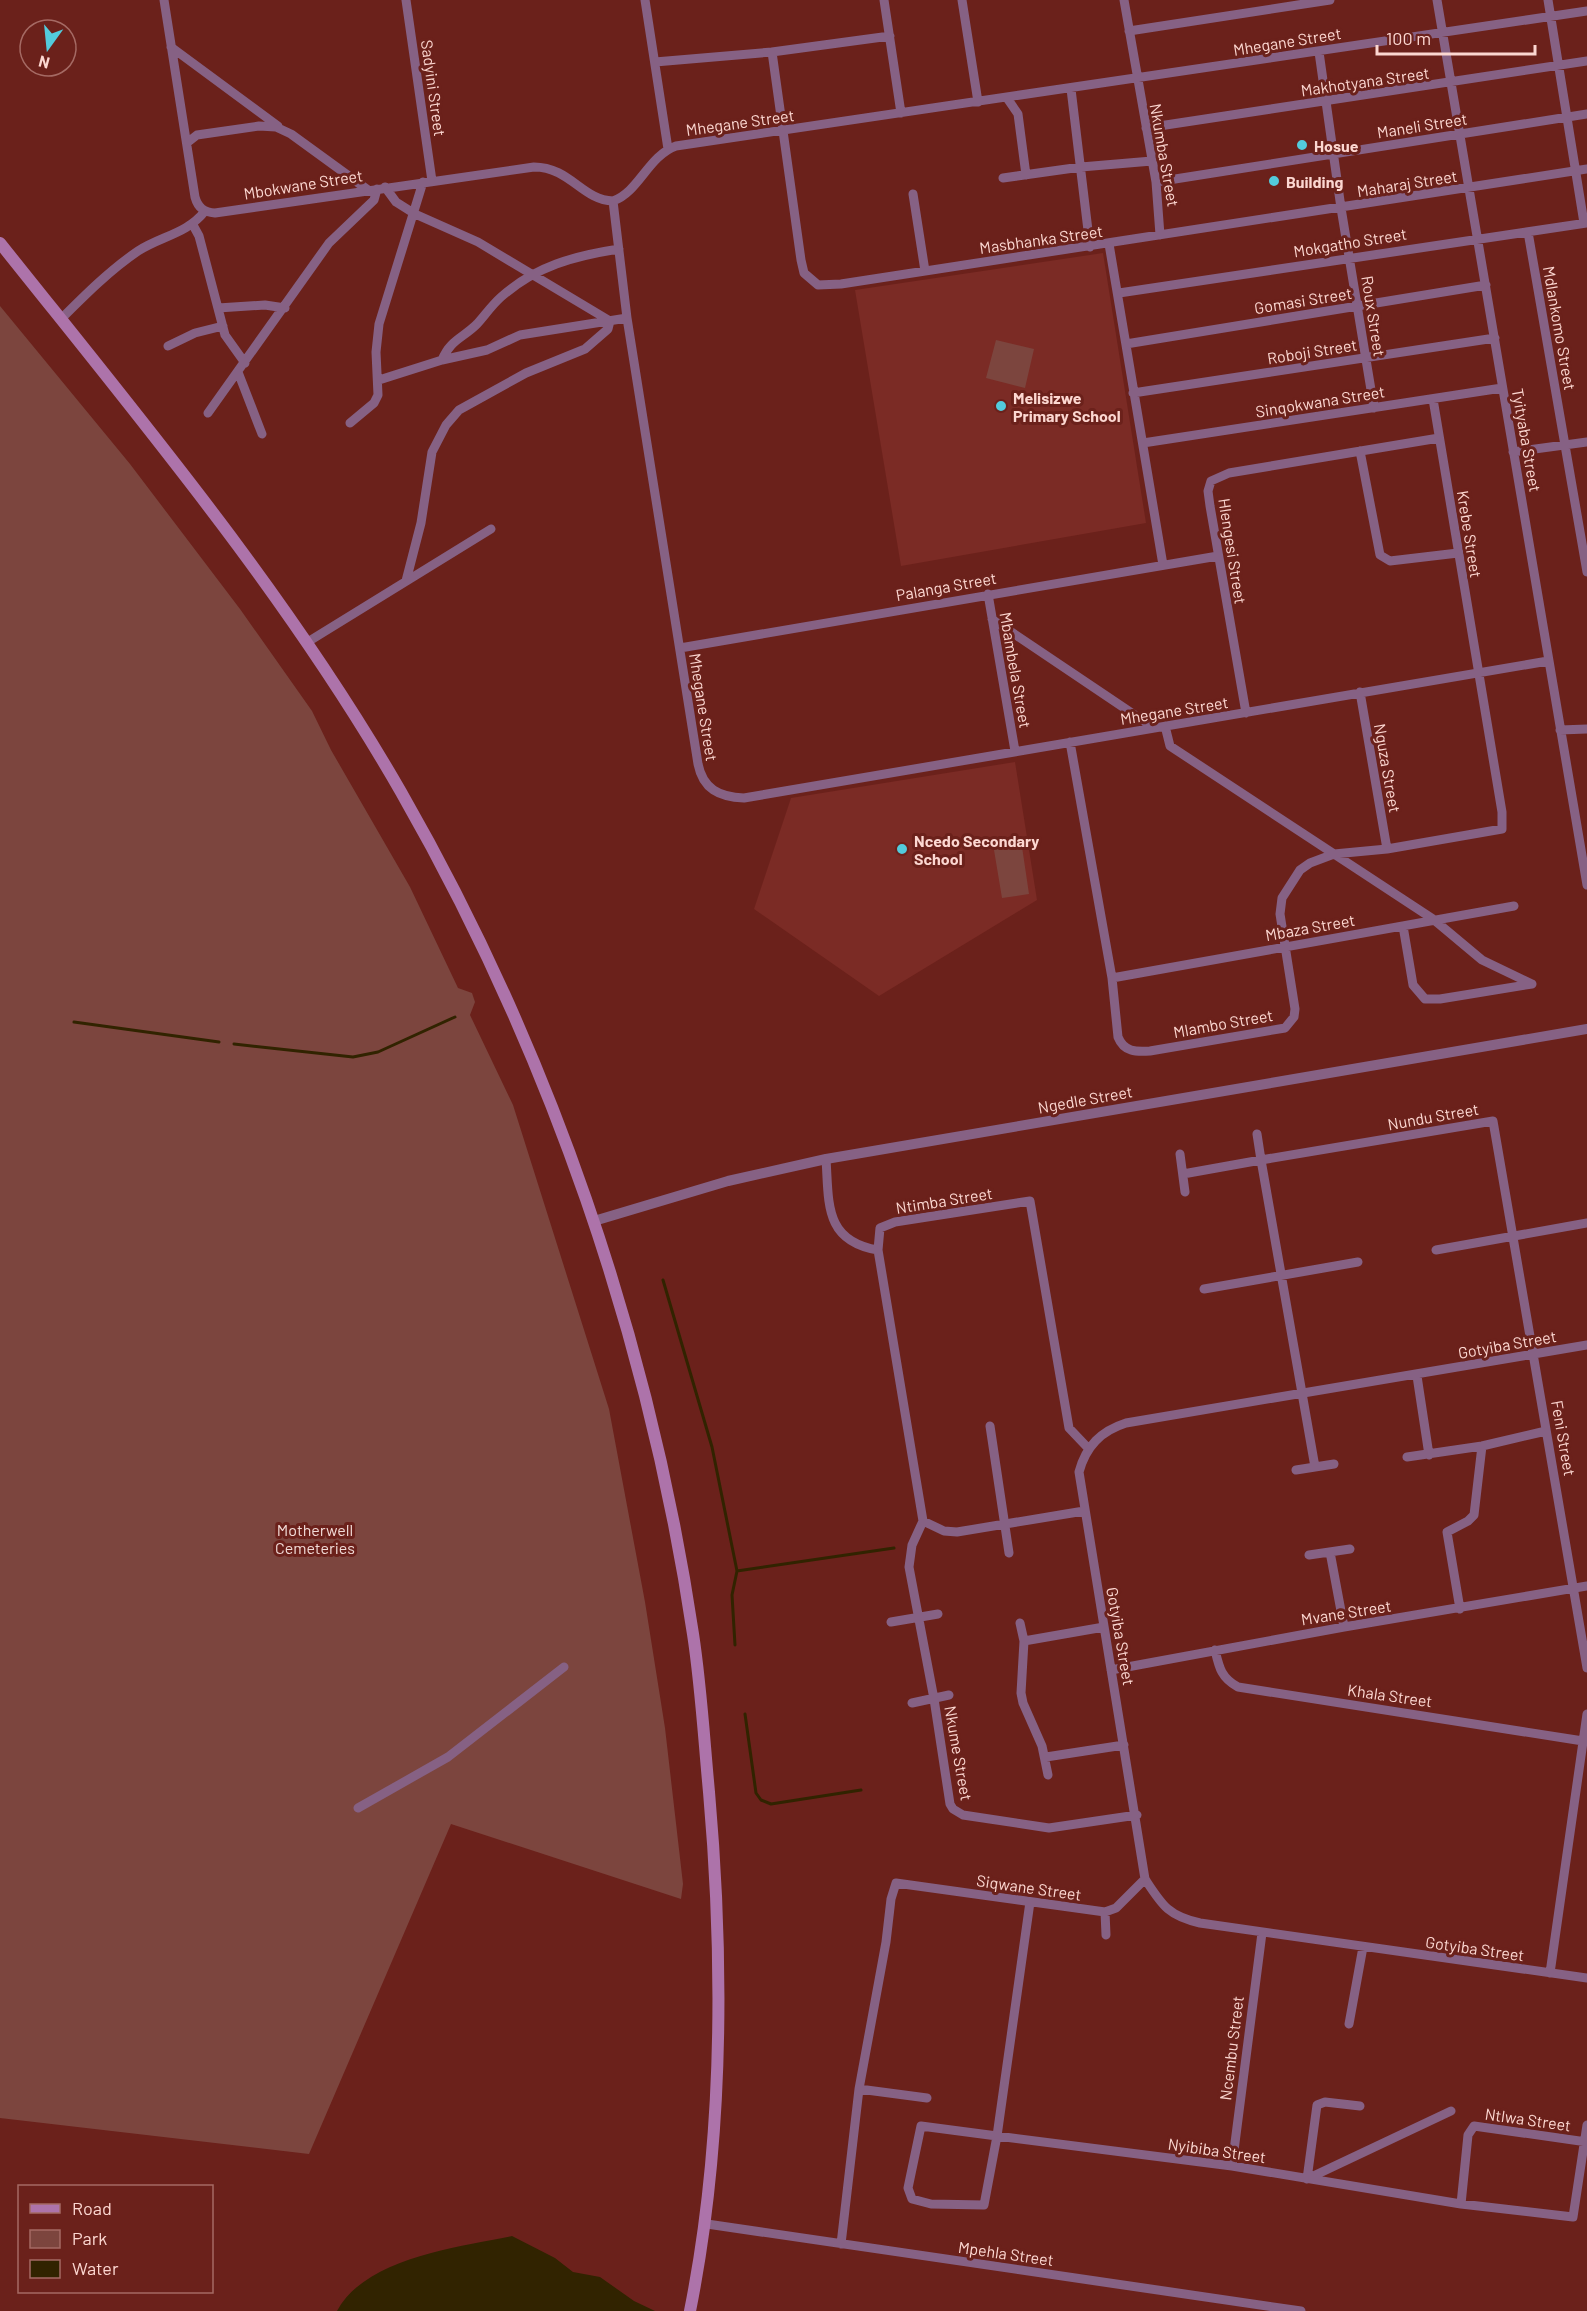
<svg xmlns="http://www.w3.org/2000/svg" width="1587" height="2311" viewBox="0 0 1587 2311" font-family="Barlow,sans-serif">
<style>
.built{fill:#7b2b25}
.green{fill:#7c453e}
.water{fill:#312300}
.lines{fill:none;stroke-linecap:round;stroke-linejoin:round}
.stream{stroke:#312300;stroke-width:3}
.minor{stroke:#866184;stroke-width:9}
.tertiary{stroke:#866184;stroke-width:10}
.secondary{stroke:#ad73aa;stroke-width:12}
.poi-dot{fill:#53cbdc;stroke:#6b211b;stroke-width:2}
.labels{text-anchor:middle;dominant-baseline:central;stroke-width:6;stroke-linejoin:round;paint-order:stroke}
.street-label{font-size:16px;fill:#fcd7d1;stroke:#6b211b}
.poi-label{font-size:16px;font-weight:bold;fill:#fcd7d1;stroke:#6b211b;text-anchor:start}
.park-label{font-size:16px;fill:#f1dcd8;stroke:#6b211b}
</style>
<rect width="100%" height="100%" fill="#6b211b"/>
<!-- built -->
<path class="built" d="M1103 253 1146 523 901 566 855 290Z
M1015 762 1037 900 879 996 754 909 791 798Z"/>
<!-- green -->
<path class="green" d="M0 306 130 464 240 609 312 711 331 750 410 887 458 988 472 993 475 1002 470 1015 513 1105 609 1409 645 1602 665 1728 683 1884 681 1899 451 1824 309 2154 0 2118Z
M996 340 1034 349 1025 388 986 378Z
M1021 840 1029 894 1002 898 993 844Z"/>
<!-- water -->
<path class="water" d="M512 2236 555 2258 573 2272 600 2277 634 2301 655 2311H337C365 2258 458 2247 512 2236Z"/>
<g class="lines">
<!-- stream -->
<path class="stream" d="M74 1022 219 1042
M234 1044 353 1057 378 1052 455 1017
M663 1280 712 1447 737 1571 894 1548
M735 1645 732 1595 737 1571
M745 1714 756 1793 761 1800 771 1804 861 1790"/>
<!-- minor -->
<path class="minor" d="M164 0 195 197C198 208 204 212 215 213L534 167C570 167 582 200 613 201
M406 0 432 181
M645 0 668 149
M884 0 901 113
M962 0 978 102
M1124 0 1156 182 1160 235
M1437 0 1587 885
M1548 0 1584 223
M1129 31 1330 0
M171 47 278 126
M772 52 801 260 804 273 818 285 841 284 1587 169
M1319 52 1341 208 1374 408
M655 62 772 52 890 36
M1071 89 1090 247
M1007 98 1018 114 1026 175
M1146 128 1587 61
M188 142 197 135 259 126 276 127 291 134 368 190
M1003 178 1081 167 1152 161
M1156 182 1587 114
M385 187 396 202 415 214 478 242 610 321 608 329 585 349 526 373 459 410 446 425 432 452 421 523 406 581
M913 194 925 271
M193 225 199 236 225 335 245 363
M1528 232 1587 572
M1109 244 1163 565
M1119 293 1587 223
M218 308 265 305 285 308
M61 319C85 295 110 270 138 251 161 236 187 234 205 211
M1126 344 1486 285
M168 346 195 333 223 326
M442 360C450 340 463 338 477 324 485 315 492 305 501 297 536 266 574 256 619 249
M238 372 262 434
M379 380 442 360 487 350 520 335 627 318
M1133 393 1495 338
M208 413 329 243 374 200 377 189
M350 423 374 403 378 395 376 352 379 324 423 182
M1143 443 1502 388
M1360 451 1380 555 1390 561 1458 553
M1513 452 1587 442
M988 594 1015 751
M992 619 1154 728
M306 643 491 529
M680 648 1218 556
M1548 661 744 798C719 797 703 789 698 764L627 318 613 201C639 192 648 156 676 146L1587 11
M1360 692 1387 849
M1246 713 1210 506 1208 491 1211 481 1229 473 1439 438
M1165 726 1170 746 1433 919 1482 960 1532 984
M1560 730 1587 729
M1070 742 1112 978 1118 1037C1124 1052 1136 1052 1150 1051L1285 1028 1294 1017 1295 1009 1280 914 1282 898 1300 870 1310 863 1334 854 1387 849 1502 829V812L1433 399
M1403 926 1413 985 1425 999H1440L1532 984
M1112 978 1514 906
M1180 1154 1185 1192
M826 1159C829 1203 824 1241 878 1250
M1183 1174 1261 1160 1257 1134
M1436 1250 1587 1223
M1204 1289 1358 1262
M1587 1345 1126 1423C1101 1431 1086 1446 1079 1472L1145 1879C1162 1905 1168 1916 1200 1923L1587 1978
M1417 1376 1429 1455
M990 1426 1009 1553
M1088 1448 1069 1428 1030 1201 895 1222 880 1228 878 1250 923 1521 912 1545 909 1567 934 1699 950 1804 953 1809 963 1815 1049 1828 1137 1815
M1407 1457 1482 1446 1546 1431
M1315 1467 1261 1160 1493 1121 1587 1668
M1296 1470 1334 1464
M923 1521 944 1531 957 1532 1084 1511
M1330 1552 1344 1627
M1309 1555 1350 1549
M1460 1609 1447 1532 1468 1521 1474 1515 1482 1446
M891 1622 938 1614
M1020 1623 1024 1641 1021 1693 1023 1703 1042 1746 1048 1775
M1024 1641 1104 1627
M1215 1650C1219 1667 1221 1678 1238 1687L1583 1741
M1111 1670 1344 1627 1587 1586
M912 1703 949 1695
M1046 1757 1124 1745
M358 1808 448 1757 564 1667
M1030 1902 997 2136 1232 2166 1461 2204 1573 2217 1587 2125
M1105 1912 1106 1935
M1550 1973 1587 1714
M1349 2024 1363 1947
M859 2089 927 2098
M921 2126 997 2136 984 2205 931 2204 912 2199 908 2188Z
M1232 2166 1262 1933
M1307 2179 1451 2111
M1307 2179 1317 2105 1325 2102 1360 2106
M1461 2204 1468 2135 1474 2126 1587 2142
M707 2224 1301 2311
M841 2244 859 2089 886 1942 891 1899 896 1883 1105 1912 1116 1908 1145 1879"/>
<!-- tertiary -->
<path class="tertiary" d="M594 1221 728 1181 826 1159 1587 1029"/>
<!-- secondary -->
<path class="secondary" d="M0 243C141 420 288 595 401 792 549 1050 649 1339 693 1634 701 1686 704 1739 709 1792 724 1963 724 2141 690 2311"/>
</g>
<!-- markers -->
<g class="poi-dot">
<circle cx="1302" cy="145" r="6"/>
<circle cx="1274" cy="181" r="6"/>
<circle cx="1001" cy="406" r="6"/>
<circle cx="902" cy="849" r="6"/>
</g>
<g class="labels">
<!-- street labels -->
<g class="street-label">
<text transform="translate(1287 41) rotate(-9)">Mhegane Street</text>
<text transform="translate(1365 81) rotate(-8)">Makhotyana Street</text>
<text transform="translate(434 88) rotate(82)">Sadyini Street</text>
<text transform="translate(740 122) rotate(-8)">Mhegane Street</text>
<text transform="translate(1422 125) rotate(-9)">Maneli Street</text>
<text transform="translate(1165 155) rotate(80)">Nkumba Street</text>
<text transform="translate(1407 183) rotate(-9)">Maharaj Street</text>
<text transform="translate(303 184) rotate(-9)">Mbokwane Street</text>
<text transform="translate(1041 239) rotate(-8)">Masbhanka Street</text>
<text transform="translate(1350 242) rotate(-9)">Mokgatho Street</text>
<text transform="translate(1303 300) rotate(-9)">Gomasi Street</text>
<text transform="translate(1374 316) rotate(81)">Roux Street</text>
<text transform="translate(1560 328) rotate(80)">Mdlankomo Street</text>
<text transform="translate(1312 351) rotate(-9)">Roboji Street</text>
<text transform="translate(1320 401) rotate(-9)">Sinqokwana Street</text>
<text transform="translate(1527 440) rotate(80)">Tyityaba Street</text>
<text transform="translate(1470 534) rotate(81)">Krebe Street</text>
<text transform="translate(1233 551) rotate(81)">Hlengesi Street</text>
<text transform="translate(946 586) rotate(-10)">Palanga Street</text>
<text transform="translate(1016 670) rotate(80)">Mbambela Street</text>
<text transform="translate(704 707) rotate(81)">Mhegane Street</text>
<text transform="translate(1174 710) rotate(-9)">Mhegane Street</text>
<text transform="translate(1388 768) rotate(80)">Nguza Street</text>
<text transform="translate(1310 927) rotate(-10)">Mbaza Street</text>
<text transform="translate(1223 1023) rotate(-10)">Mlambo Street</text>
<text transform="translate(1085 1099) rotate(-10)">Ngedle Street</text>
<text transform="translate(1433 1116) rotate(-10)">Nundu Street</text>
<text transform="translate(944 1200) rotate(-9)">Ntimba Street</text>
<text transform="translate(1507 1344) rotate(-10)">Gotyiba Street</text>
<text transform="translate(1564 1438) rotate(80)">Feni Street</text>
<text transform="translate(1346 1612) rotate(-9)">Mvane Street</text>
<text transform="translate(1121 1636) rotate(80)">Gotyiba Street</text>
<text transform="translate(1390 1695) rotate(8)">Khala Street</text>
<text transform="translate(959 1753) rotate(80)">Nkume Street</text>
<text transform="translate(1029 1887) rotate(8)">Siqwane Street</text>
<text transform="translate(1475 1948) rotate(8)">Gotyiba Street</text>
<text transform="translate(1231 2048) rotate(-83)">Ncembu Street</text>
<text transform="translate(1528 2119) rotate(8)">Ntlwa Street</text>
<text transform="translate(1217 2150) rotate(8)">Nyibiba Street</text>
<text transform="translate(1006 2253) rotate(8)">Mpehla Street</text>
</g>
<!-- poi labels -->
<g class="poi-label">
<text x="1314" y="145">Hosue</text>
<text x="1286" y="181">Building</text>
<text x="1013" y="397">Melisizwe<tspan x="1013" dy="18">Primary School</tspan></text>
<text x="914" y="840">Ncedo Secondary<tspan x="914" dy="18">School</tspan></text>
</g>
<!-- park labels -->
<g class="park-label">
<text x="315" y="1529">Motherwell<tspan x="315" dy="18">Cemeteries</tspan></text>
</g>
</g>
<!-- legend -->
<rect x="18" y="2185" width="195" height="108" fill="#6b211b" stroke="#a56a64" stroke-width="1.5"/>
<rect x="30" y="2204" width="30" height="9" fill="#ad73aa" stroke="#a56a64" stroke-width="1.5"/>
<text x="72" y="2215" font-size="18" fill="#fcd7d1">Road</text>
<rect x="30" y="2230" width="30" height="18" fill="#7c453e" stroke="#a56a64" stroke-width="1.5"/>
<text x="72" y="2245" font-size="18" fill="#fcd7d1">Park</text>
<rect x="30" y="2260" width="30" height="18" fill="#312300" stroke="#a56a64" stroke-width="1.5"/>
<text x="72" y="2275" font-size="18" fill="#fcd7d1">Water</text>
<!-- north arrow -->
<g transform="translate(48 48) rotate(195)"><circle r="28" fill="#6b211b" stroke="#a56a64" stroke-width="1.5"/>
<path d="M0-4.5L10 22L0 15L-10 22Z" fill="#53cbdc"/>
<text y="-9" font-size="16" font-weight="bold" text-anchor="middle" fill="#fcd7d1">N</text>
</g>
<!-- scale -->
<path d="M1377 45v9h158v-9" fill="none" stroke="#fcd7d1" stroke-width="3"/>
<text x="1386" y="45" font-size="18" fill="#fcd7d1" stroke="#6b211b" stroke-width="4.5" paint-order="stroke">100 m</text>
</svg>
